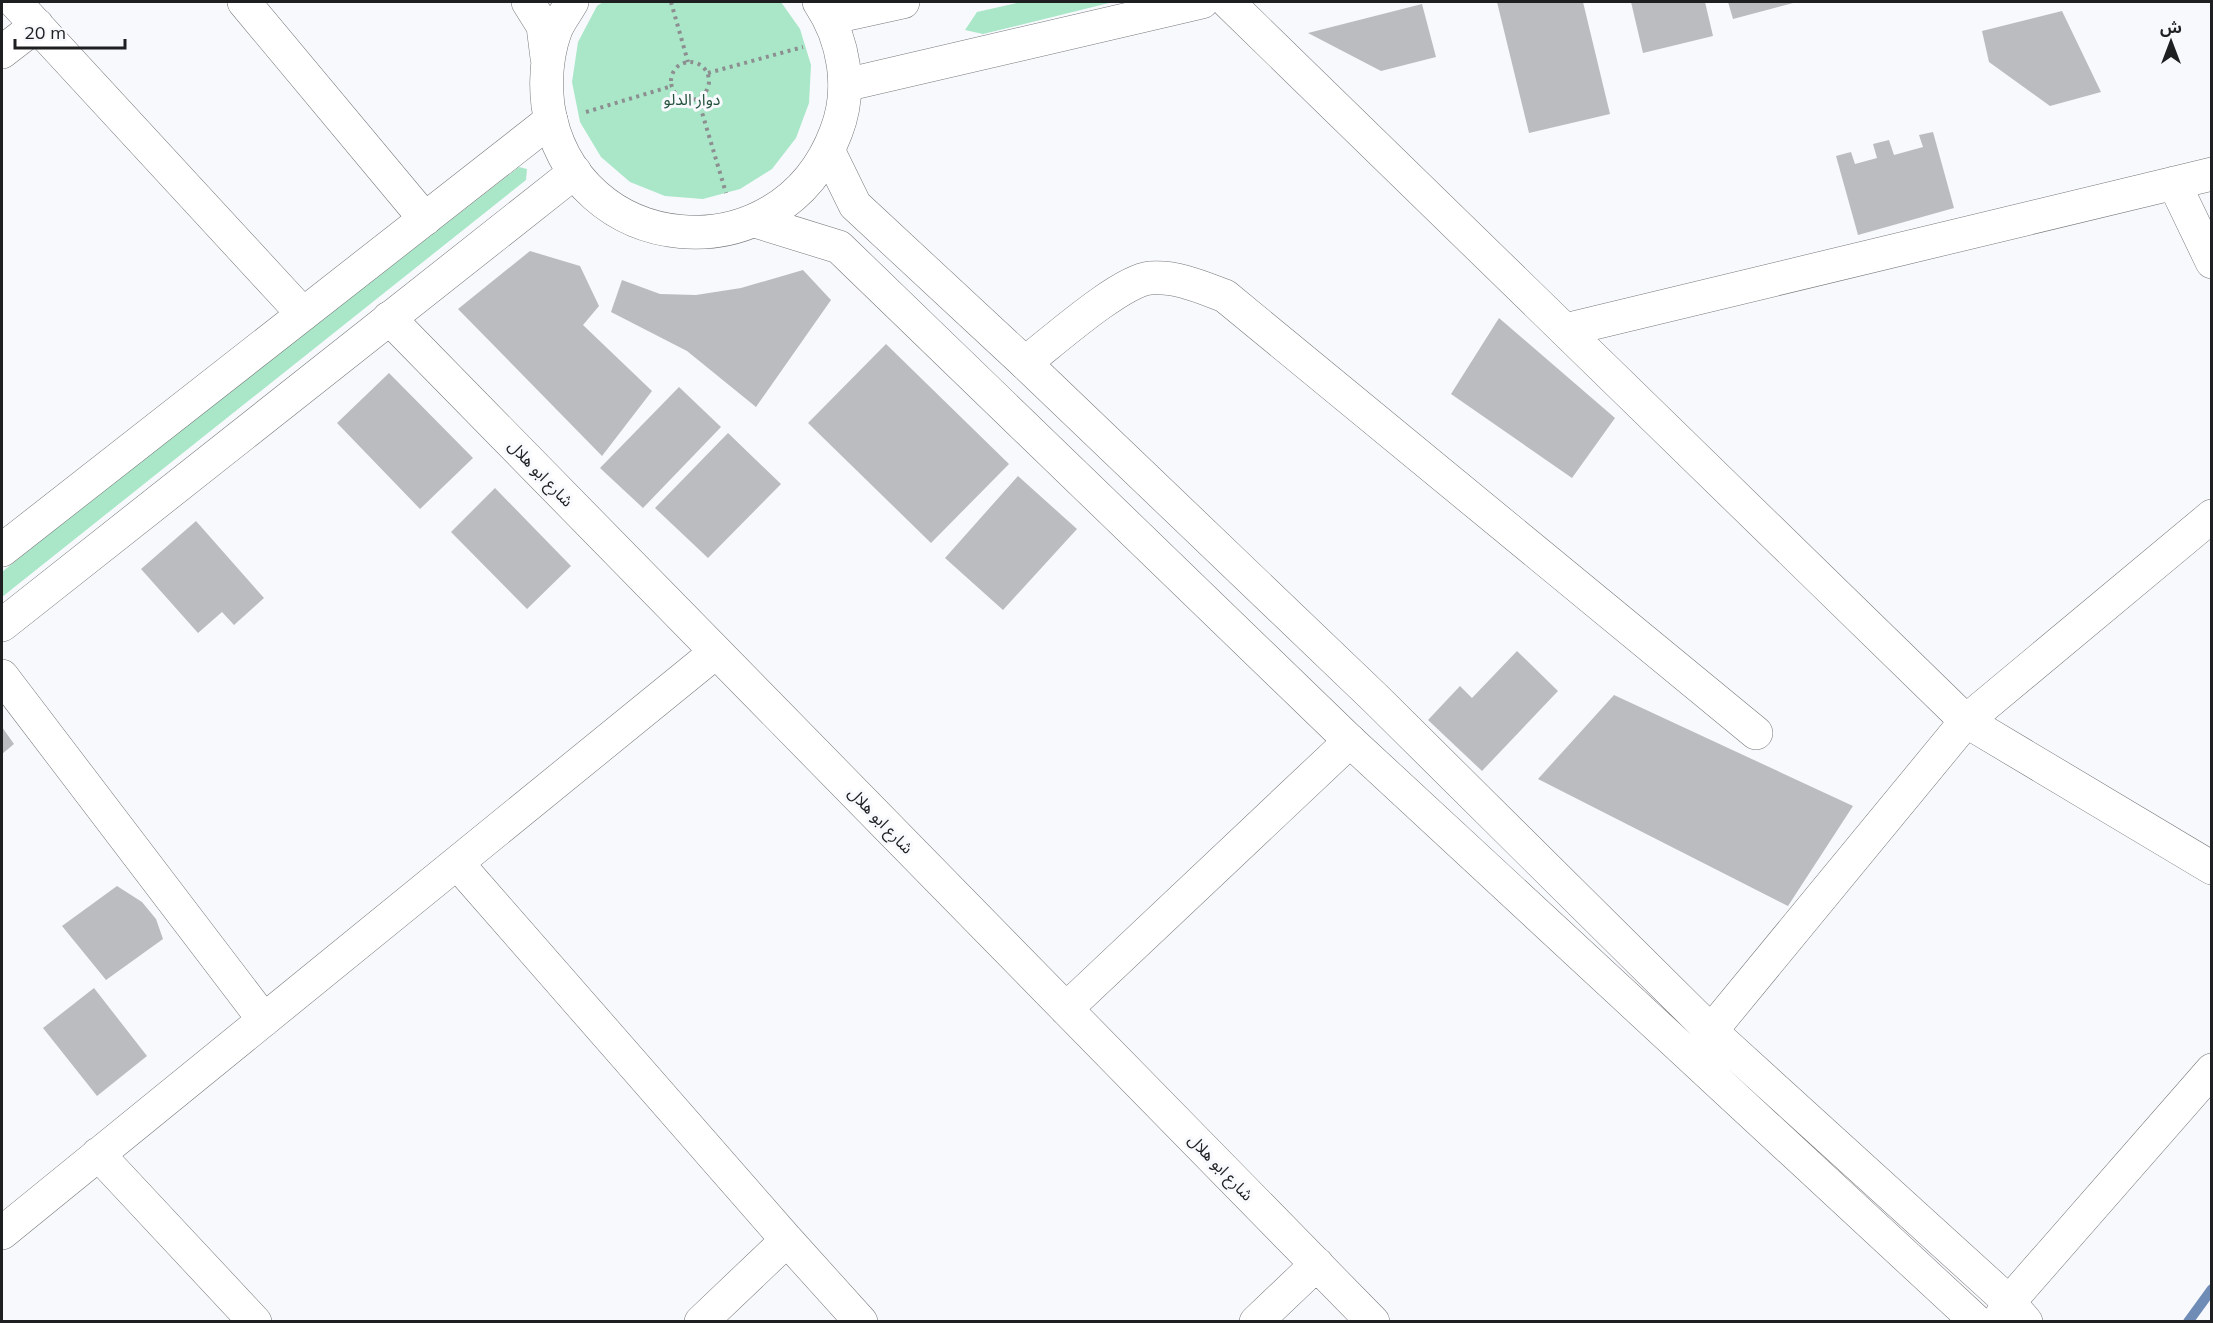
<svg xmlns="http://www.w3.org/2000/svg" width="2213" height="1323" viewBox="0 0 2213 1323" font-family="Mulish,'Noto Sans Arabic',sans-serif">
<style>
.green{fill:#a9e7c8}
.lines{fill:none;stroke-linecap:round;stroke-linejoin:round}
.stream{stroke:#6e8cb6;stroke-width:10}
.building{fill:#bbbcbf}
.minor-casing{stroke:#76787a;stroke-width:34}
.tertiary-casing{stroke:#76787a;stroke-width:34}
.secondary-casing{stroke:#76787a;stroke-width:34}
.path{stroke:#8c8e90;stroke-width:4;stroke-dasharray:3 4.5;stroke-linecap:butt}
.minor{stroke:#fff;stroke-width:33}
.tertiary{stroke:#fff;stroke-width:33}
.secondary{stroke:#fff;stroke-width:33}
.labels{text-anchor:middle;dominant-baseline:central;stroke-width:6;stroke-linejoin:round;paint-order:stroke}
.park-label{font-size:16px;fill:#25523d;stroke:#f7f9fc}
.street-label{font-size:16px;fill:#1e1f20;stroke:#f7f9fc}
</style>
<rect width="100%" height="100%" fill="#f7f9fc"/>
<!-- green -->
<path class="green" d="M603 2H781L800 29 811 65 809 103 796 138 772 169 740 189 703 199 665 196 630 182 601 157 580 122 572 82 578 42 597 6Z
M1021 2H1113L983 34 965 30 977 12Z
M519 167 527 169 526 180 2 597V572L144 458Z"/>
<g class="lines">
<!-- stream -->
<path class="stream" d="M2188 1322 2212 1289"/>
</g>
<!-- building -->
<path class="building" d="M1497 2H1583L1610 114 1529 133Z
M1631 2H1705L1713 36 1643 53Z
M1728 2H1797L1733 19Z
M1422 4 1436 57 1381 71 1308 33Z
M2062 11 2101 92 2050 106 1989 62 1982 31Z
M1933 132 1954 208 1858 235 1836 156 1851 152 1855 164 1877 158 1873 144 1889 140 1894 155 1923 147 1919 135Z
M530 251 580 266 599 306 583 325 652 391 602 456 458 309Z
M803 270 831 300 756 407 687 351 611 312 622 280 660 294 696 295 741 288Z
M1499 318 1615 418 1572 478 1451 394Z
M886 344 1009 464 931 543 808 423Z
M389 373 473 458 420 509 337 423Z
M679 387 721 427 643 508 600 468Z
M728 433 781 484 708 558 655 508Z
M1018 476 1077 529 1003 610 945 558Z
M495 488 571 566 527 609 451 532Z
M196 521 264 598 234 625 222 612 198 633 141 569Z
M1517 651 1558 691 1482 771 1428 720 1460 686 1472 698Z
M1614 695 1853 806 1788 906 1538 779Z
M2 727 14 744 2 754Z
M117 886 142 902 156 919 163 939 106 980 62 926Z
M94 988 147 1056 97 1096 43 1028Z"/>
<g class="lines">
<defs>
<path id="minor" d="M15 2 303 314
M244 2 425 219
M1228 2 1966 721 2212 868
M2 52 37 25
M2174 183 2212 262
M389 318 1373 1322
M1565 330 2212 174
M1025 363C1051 343 1120 281 1150 278 1177 276 1201 287 1225 296L1756 733
M2 676 264 1020
M457 863 787 1240
M1066 1009 1350 741
M1711 1031 1966 721 2212 516
M98 1154 255 1322
M2 1233 716 652
M701 1322 787 1240 861 1322
M1256 1322 1317 1264"/>
<path id="tertiary" d="M528 2 543 26 547 58
M572 2C567 11 560 20 556 29 547 53 545 81 548 106 572 259 781 279 836 132 853 89 844 39 819 2
M829 152 855 205 1025 363 1375 698 1711 1031 2009 1302 2026 1322
M755 221 839 247 1350 741 1977 1322"/>
<path id="secondary" d="M830 18 903 2
M845 85 1202 2
M2 550 551 120
M2 625 575 172
M1998 1322 2009 1302 2212 1070"/>
</defs>
<!-- minor casing -->
<use href="#minor" class="minor-casing"/>
<!-- tertiary casing -->
<use href="#tertiary" class="tertiary-casing"/>
<!-- secondary casing -->
<use href="#secondary" class="secondary-casing"/>
<!-- path -->
<path class="path" d="M671 2 688 62
M671 81a19 19 0 1 1 38 0a19 19 0 1 1-38 0Z
M708 73 803 47
M698 99 726 193
M586 112 672 86"/>
<!-- minor -->
<use href="#minor" class="minor"/>
<!-- tertiary -->
<use href="#tertiary" class="tertiary"/>
<!-- secondary -->
<use href="#secondary" class="secondary"/>
</g>
<g class="labels">
<!-- park labels -->
<g class="park-label">
<text x="692" y="99">دوار الدلو</text>
</g>
<!-- street labels -->
<g class="street-label">
<text transform="translate(541 473) rotate(46)">شارع ابو هلال</text>
<text transform="translate(881 820) rotate(46)">شارع ابو هلال</text>
<text transform="translate(1221 1167) rotate(46)">شارع ابو هلال</text>
</g>
</g>
<!-- border -->
<rect width="2213" height="1323" fill="none" stroke="#1e1f20" stroke-width="6"/>
<!-- north arrow -->
<g transform="translate(2171 42)" stroke="#f7f9fc" stroke-width="4.5" paint-order="stroke">
<path d="M0-4.5L10 22L0 15L-10 22Z" fill="#1e1f20"/>
<text y="-9" font-size="16" font-weight="bold" text-anchor="middle" fill="#1e1f20">ش</text>
</g>
<!-- scale -->
<path d="M15 39v9h110v-9" fill="none" stroke="#1e1f20" stroke-width="3"/>
<text x="24" y="39" font-size="18" fill="#1e1f20" stroke="#f7f9fc" stroke-width="4.5" paint-order="stroke">20 m</text>
</svg>
